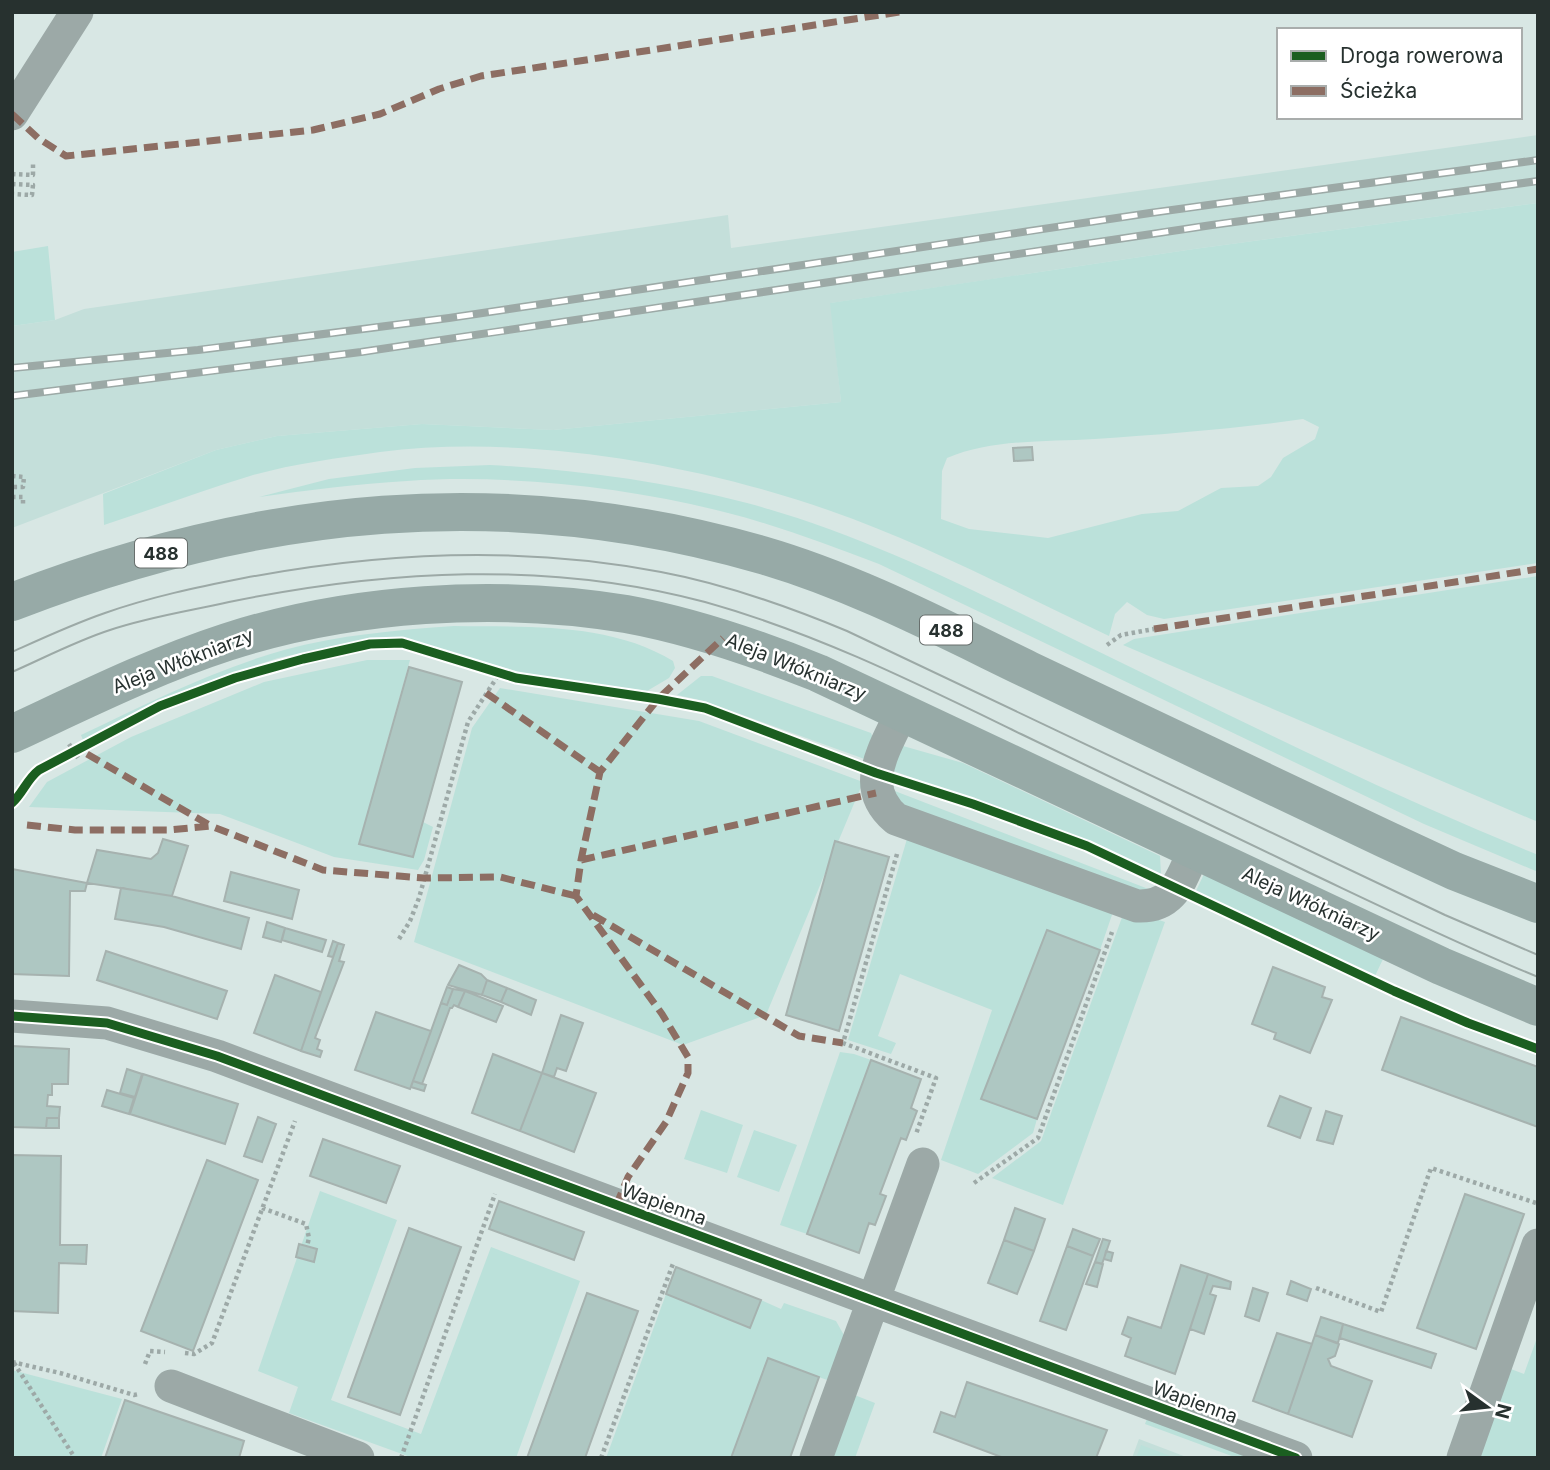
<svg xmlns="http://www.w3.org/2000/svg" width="1550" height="1470" viewBox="0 0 1550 1470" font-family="Inter,sans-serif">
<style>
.built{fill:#c4dfda}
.green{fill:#bbe1da;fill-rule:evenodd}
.building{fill:#aec7c2;stroke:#a6b2af;stroke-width:2}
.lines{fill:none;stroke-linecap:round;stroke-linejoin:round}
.path{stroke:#9da9a7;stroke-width:4.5;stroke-dasharray:3.5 3.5;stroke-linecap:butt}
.minor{stroke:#9ca9a7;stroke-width:33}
.major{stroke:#97aaa7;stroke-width:38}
.tram{stroke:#9ca9a6;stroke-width:2}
.rail-casing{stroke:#9ca9a6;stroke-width:8}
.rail{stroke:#fff;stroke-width:5;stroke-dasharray:16;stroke-linecap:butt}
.quiet{stroke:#8d6e63;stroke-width:7;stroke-dasharray:14 7;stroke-linecap:butt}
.cycleway-casing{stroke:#fff;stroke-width:13}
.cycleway{stroke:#1b5e20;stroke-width:9}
.labels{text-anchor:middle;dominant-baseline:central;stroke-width:5;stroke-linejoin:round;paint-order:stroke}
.shield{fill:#fff;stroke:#686f6d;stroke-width:2}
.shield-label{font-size:18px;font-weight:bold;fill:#27312f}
.street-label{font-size:19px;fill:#27312f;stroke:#fff}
</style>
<rect width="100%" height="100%" fill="#d8e7e4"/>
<!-- built -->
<path class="built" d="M1538 135V203L1194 249 831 303 841 402 553 430 422 424 277 436 216 450 12 528V326L55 320 84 309 728 215 731 248Z
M1139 1439 1189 1458H1132Z"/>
<!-- green -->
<path class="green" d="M1538 203V563L1164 619 1147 615 1127 602 1115 614 1109 636C1016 592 925 544 828 510 694 463 522 434 380 452 338 458 291 464 250 476 201 491 153 509 104 525L103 494 216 450 277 436 422 424 553 430 841 402 830 303 1194 249ZM1303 419 1319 427 1315 439 1283 458 1271 477 1258 486 1221 488 1178 511 1142 514 1048 538 969 529 941 519 942 471 947 458C992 439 1046 442 1095 439 1165 434 1234 429 1303 419Z
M48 246 55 320 12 326V252Z
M490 465C577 470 663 481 747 503 863 534 973 590 1081 643 1232 716 1382 792 1538 855V872L1424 824 879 564C829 545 779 526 728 513 629 487 509 474 407 481 358 484 308 490 259 497L329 479 415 468Z
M1538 576V822L1123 645 1134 639Z
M454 626C526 627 610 622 673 661L675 668 669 678 647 691 534 676 401 639H367L278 658 203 683 83 740 81 735C148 703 213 670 284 650 339 635 397 630 454 626Z
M367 660H410L359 843 413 857 423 822 433 827 424 860 418 870 334 857 220 814 29 807 47 782 131 737 264 682Z
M701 676H712L871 733 874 741 870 761 704 701 677 695Z
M500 688 699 721 863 782 766 1015 683 1045 414 942 472 728Z
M903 746 963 763 1160 856 1161 874 1089 842 891 770Z
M887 788 1151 890 1145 893 893 805Z
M909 832 1115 906 1100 950 1047 931 981 1098 1037 1119 1033 1133 978 1174 941 1160 992 1010 900 974 878 1036 896 1043 891 1054 848 1040Z
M1204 874 1383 959 1375 976 1196 891Z
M1125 909 1165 922 1063 1205 992 1178 1041 1141Z
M840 1052 854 1054 871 1060 807 1234 780 1225Z
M701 1110 743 1125 727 1173 684 1159Z
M754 1130 797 1145 779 1192 737 1177Z
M320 1191 397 1220 331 1400 421 1434 491 1247 580 1281 516 1458H413L289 1413 298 1387 258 1371Z
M666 1294 749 1328 761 1300 781 1309 784 1303 836 1321 845 1337 830 1381 768 1359 731 1458H606Z
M1538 1335V1458H1469L1503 1366 1524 1374Z
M12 1370 122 1399 101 1458H12Z
M852 1394 875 1403 855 1458H828Z
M1148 1416 1259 1458H1237L1145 1424Z
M1141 1445 1176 1458H1136Z"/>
<!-- building -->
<path class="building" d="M1032 447 1033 460 1014 461 1013 448Z
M409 667 462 682 413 857 359 844Z
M163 839 188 846 172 896 87 883 97 850 151 859 158 853Z
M835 841 889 857 839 1031 786 1015Z
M12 869 87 883 85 891H70L69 976 12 974Z
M231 872 299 890 292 919 224 901Z
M121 888 172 896 249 918 241 949 164 927 115 919Z
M267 922 285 928 281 942 263 937Z
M285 928 326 940 322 952 282 940Z
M1047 930 1100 950 1037 1119 981 1099Z
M333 941 338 943 333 957 328 956Z
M338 943 344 945 339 961 344 962 315 1038 320 1040 317 1049 322 1051 320 1057 301 1051Z
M106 951 227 991 217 1019 97 980Z
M459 965 481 974 487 980 482 995 448 985Z
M1273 967 1325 987 1322 997 1332 1000 1310 1053 1274 1039 1276 1033 1252 1024Z
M275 975 321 992 301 1051 254 1033Z
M487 980 507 988 501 1002 482 995Z
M447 987 453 989 447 1005 441 1003Z
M507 988 536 1000 531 1015 501 1002Z
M453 989 465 991 458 1007 454 1005 452 1008H450L422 1084 413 1081 441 1003 447 1005Z
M465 991 503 1006 496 1022 458 1007Z
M376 1012 431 1031 410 1089 355 1070Z
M561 1015 583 1023 566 1071 557 1068 554 1077 542 1073Z
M1401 1017 1538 1067V1127L1382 1070Z
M12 1046 69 1049 68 1084H52V1095H48L47 1106 60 1107 59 1118H47L46 1128 12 1127Z
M493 1054 542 1073 520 1131 472 1113Z
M871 1060 921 1079 911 1108 917 1111 906 1140 901 1138 880 1194 886 1196 875 1225 869 1223 859 1253 807 1234Z
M127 1069 142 1074 135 1097 120 1093Z
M542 1073 596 1093 574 1152 520 1131Z
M143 1074 238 1104 225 1144 130 1114Z
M413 1081 426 1085 424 1091 411 1087Z
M107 1090 134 1098 129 1114 102 1106Z
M1280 1096 1311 1108 1300 1138 1268 1126Z
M1326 1111 1342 1116 1333 1144 1317 1140Z
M258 1117 276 1124 262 1162 244 1156Z
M47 1118H59V1128H46Z
M323 1139 400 1166 386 1203 310 1176Z
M12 1155 61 1156 60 1245H87L86 1264 59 1263 58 1313 12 1311Z
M207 1160 258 1180 193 1351 141 1331Z
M1465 1194 1524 1214 1476 1349 1417 1328Z
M499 1201 584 1232 574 1260 489 1229Z
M1015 1208 1045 1219 1034 1251 1004 1240Z
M409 1228 461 1247 400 1415 348 1397Z
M1073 1229 1100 1239 1093 1256 1067 1246Z
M1103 1239 1110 1241 1102 1264 1095 1262Z
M1004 1240 1034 1251 1017 1294 988 1283Z
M299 1244 317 1249 314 1262 296 1257Z
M1067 1246 1093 1256 1066 1330 1040 1321Z
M1106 1251 1113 1253 1111 1261 1104 1259Z
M1095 1262 1103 1264 1097 1287 1086 1284Z
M1181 1265 1208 1274 1175 1374 1125 1356 1131 1338 1122 1334 1128 1317 1161 1328Z
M676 1267 761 1300 750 1328 666 1294Z
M1208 1274 1231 1282 1230 1289 1213 1286 1210 1294 1216 1296 1204 1334 1190 1329Z
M1291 1281 1311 1289 1307 1301 1287 1294Z
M1253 1288 1268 1293 1259 1321 1245 1316Z
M587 1293 638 1311 590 1444 585 1458H527Z
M1321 1317 1343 1324 1338 1343 1315 1335Z
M1343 1324 1436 1354 1431 1368 1340 1338Z
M1277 1333 1312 1344 1288 1414 1253 1401Z
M1315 1335 1339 1344 1335 1356 1328 1359 1331 1366 1372 1381 1352 1437 1288 1414Z
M768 1358 819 1377 806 1413 790 1458H731Z
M967 1382 1107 1430 1096 1458H1004L934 1432 941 1412 955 1417Z
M125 1400 244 1441 239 1458H105Z"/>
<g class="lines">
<!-- path -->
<path class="path" d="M12 174 33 175V164
M12 184 33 185 32 195 12 194
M12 476 24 477 23 487H12
M12 497H23V507
M1107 645 1121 635 1154 629
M69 744 78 758
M897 854 843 1043 936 1078 916 1134
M399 939 410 921 419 898 468 722 499 674
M974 1183 1038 1138 1112 932
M262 1208 306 1224 309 1238 307 1246
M1316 1288 1381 1312 1431 1168 1536 1203
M185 1353 194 1354 212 1343 295 1121
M12 1362 60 1373 134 1395 139 1394
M14 1363 75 1458
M145 1364 150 1351 165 1352
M401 1458 495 1194
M601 1458 674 1261"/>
<!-- minor -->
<path class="minor" d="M12 114 77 12
M902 711C886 748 857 786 896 819L1137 906C1175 908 1181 878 1195 849
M12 1016 107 1023 217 1056 1296 1458
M171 1386 358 1458
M816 1458 923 1164
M1463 1458 1538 1245"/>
<!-- major -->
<path class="major" d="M12 602C259 506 505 481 762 555 855 582 942 628 1029 670 1148 726 1266 783 1385 839L1454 871 1538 904
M12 734C83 701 153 666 227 642 351 602 497 593 626 614 692 626 756 648 818 673L1441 966 1538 1007"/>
<!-- tram -->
<path class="tram" d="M12 652C43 638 73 624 105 613 150 597 198 587 244 578 382 552 522 545 661 572 725 584 787 606 847 631L1445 915 1538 955
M12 672C44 658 76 641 110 630 148 617 189 611 229 602 386 570 548 560 705 602 816 633 918 684 1021 734 1117 780 1212 826 1308 872 1384 908 1460 945 1538 977"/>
<defs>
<path id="rail" d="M12 368 198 350 449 318 1150 213 1538 160
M12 396 361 352 1212 225 1538 181"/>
</defs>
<!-- rail casing -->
<use href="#rail" class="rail-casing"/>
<!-- rail -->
<use href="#rail" class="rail"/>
<!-- quiet -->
<path class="quiet" d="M12 114 38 138 66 156 313 130 380 114 439 89 481 76 900 12
M1154 629 1538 569
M486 693 600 772
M87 754 211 826
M27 825 75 830H168L211 826 323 870 424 878 500 877 576 896
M581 860 876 793
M593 915 799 1036 843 1043
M616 1206 628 1177 666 1122 688 1073V1057L662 1014 576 896 581 860 600 772 658 699 723 638"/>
<defs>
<path id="cycleway" d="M12 803C23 793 27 779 39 770L160 706 235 678 303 659 370 644 402 643 516 678 658 699 705 708 876 773 973 804 1087 846 1394 991 1468 1023 1538 1049
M12 1016 107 1023 217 1056 1296 1458"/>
</defs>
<!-- cycleway casing -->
<use href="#cycleway" class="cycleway-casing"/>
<!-- cycleway -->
<use href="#cycleway" class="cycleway"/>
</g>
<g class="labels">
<!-- shield labels -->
<g class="shield">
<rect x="135" y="538.5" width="52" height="29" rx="5"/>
<rect x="920" y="615.5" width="52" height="29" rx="5"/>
</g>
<g class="shield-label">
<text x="161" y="553">488</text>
<text x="946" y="630">488</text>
</g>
<!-- street labels -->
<g class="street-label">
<text transform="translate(183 661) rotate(-21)">Aleja Włókniarzy</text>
<text transform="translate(796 667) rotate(22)">Aleja Włókniarzy</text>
<text transform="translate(1311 904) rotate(25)">Aleja Włókniarzy</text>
<text transform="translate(664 1204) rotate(20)">Wapienna</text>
<text transform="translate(1195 1402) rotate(20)">Wapienna</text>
</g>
</g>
<!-- border -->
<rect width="1550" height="1470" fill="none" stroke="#27312f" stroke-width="28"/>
<!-- legend -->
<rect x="1277" y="28" width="245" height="91" fill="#ffffff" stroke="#a9adac" stroke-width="2"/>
<rect x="1291" y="51" width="35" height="10" fill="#1b5e20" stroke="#a9adac" stroke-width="2"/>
<text x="1340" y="63" font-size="21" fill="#27312f">Droga rowerowa</text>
<rect x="1291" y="86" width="35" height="10" fill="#8d6e63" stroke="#a9adac" stroke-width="2"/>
<text x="1340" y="98" font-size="21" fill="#27312f">Ścieżka</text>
<!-- north arrow -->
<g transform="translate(1487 1407) rotate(105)" stroke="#ffffff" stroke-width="5" paint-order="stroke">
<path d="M0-5L12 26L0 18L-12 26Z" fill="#27312f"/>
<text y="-10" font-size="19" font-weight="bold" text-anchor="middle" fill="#27312f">N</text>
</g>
</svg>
